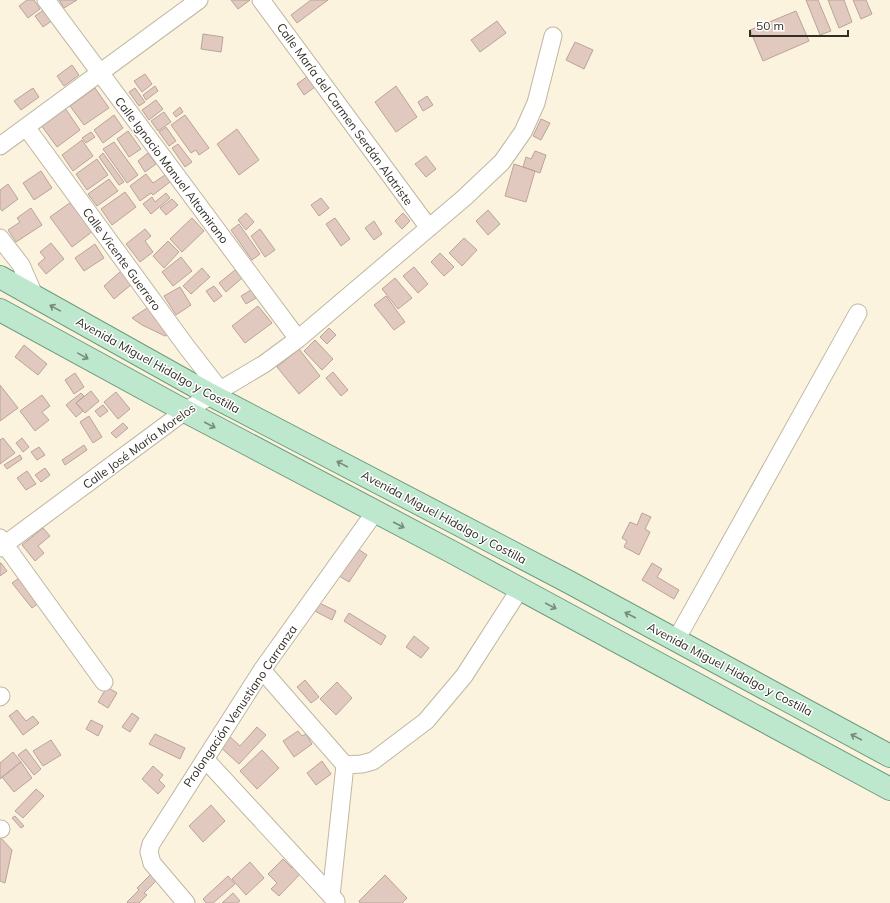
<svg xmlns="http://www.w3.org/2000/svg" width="890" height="903" viewBox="0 0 890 903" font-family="Mulish,sans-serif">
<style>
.building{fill:#e1c9bf;stroke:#baa49a}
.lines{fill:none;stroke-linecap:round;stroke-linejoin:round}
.minor-casing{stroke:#beb7a2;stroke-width:19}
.major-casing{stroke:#6f9c7e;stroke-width:24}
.minor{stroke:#fff;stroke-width:17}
.major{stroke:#bde8ce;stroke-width:22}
.oneway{stroke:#778b7a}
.labels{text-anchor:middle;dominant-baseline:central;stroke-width:3;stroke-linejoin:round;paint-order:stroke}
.street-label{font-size:12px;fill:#312e26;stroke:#fff}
</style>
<rect width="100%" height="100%" fill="#fbf3dd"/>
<!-- building -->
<path class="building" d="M27 0H34L40 9 28 18 19 6Z
M59 0H77L64 8Z
M231 0H250L238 9Z
M311 0H328L297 23 291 15Z
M806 0H818L831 31 820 35Z
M828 0H844L852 22 839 28Z
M853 0H866L872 14 861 19Z
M45 9 53 20 43 27 35 16Z
M796 11 809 41 763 61 750 30Z
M497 21 506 33 480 52 471 40Z
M203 34 223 37 221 52 201 49Z
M575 42 593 50 584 69 566 60Z
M72 65 79 75 64 86 57 76Z
M312 73 319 84 304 95 297 84Z
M145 74 152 84 142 92 134 81Z
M155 86 158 91 146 100 143 95Z
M396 86 417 117 396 132 375 102Z
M33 88 39 97 21 110 14 101Z
M95 88 109 108 84 125 70 106Z
M135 88 145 102 139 106 129 92Z
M427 96 433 105 423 111 418 102Z
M156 100 163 109 149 120 142 110Z
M180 107 183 112 176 117 173 113Z
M65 108 80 130 57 147 41 125Z
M164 112 171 122 158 131 151 121Z
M114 115 123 128 103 143 94 130Z
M185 115 209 148 199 155 196 150 191 153 171 125Z
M541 119 550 123 541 140 533 136Z
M166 127 176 141 169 146 159 132Z
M237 129 259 160 239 175 217 144Z
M128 131 141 149 129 157 117 139Z
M91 132 95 137 86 143 82 138Z
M82 140 93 156 73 171 62 155Z
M114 142 138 175 127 183 103 149Z
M178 144 192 162 185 167 172 148Z
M535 151 546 155 540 173 523 167 526 157 531 159Z
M103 153 124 182 119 185 99 157Z
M148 153 156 164 145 172 138 161Z
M426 156 436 169 426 177 415 164Z
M97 159 108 175 87 190 76 174Z
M514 164 535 171 526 202 505 196Z
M41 171 52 188 34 200 23 183Z
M146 174 153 183 165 175 170 182 153 195 151 193 140 201 130 186Z
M109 179 118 191 97 206 88 194Z
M8 184 18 199 2 211 0 208V190Z
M125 192 136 207 112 225 101 209Z
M166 193 170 198 151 214 143 204 152 197 155 202Z
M321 198 329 208 319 216 311 205Z
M172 199 178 205 166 215 160 208Z
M71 202 93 231 72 247 50 217Z
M31 208 42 225 16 242 8 230 20 222 17 218Z
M488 210 500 224 488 235 476 221Z
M246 213 254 222 246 230 238 220Z
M403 213 410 221 402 229 395 221Z
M192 218 204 231 182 252 170 239Z
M335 218 350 239 341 246 326 224Z
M374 221 382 234 374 240 365 228Z
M239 224 260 254 252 260 231 230Z
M145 229 151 236 145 241 153 252 140 262 126 244Z
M260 229 275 250 265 257 251 236Z
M464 238 477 250 462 266 449 253Z
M168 241 179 252 164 268 153 256Z
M51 243 64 259 46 274 38 264 45 258 40 252Z
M95 244 104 258 84 271 75 258Z
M440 253 454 267 444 276 431 262Z
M181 257 192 271 173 286 162 272Z
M414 267 428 284 418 293 403 276Z
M202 268 210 277 191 294 183 286Z
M235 270 242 278 226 292 219 283Z
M121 271 132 284 114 299 104 286Z
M395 278 412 298 398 309 382 289Z
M214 286 222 296 214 302 206 291Z
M180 287 191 305 176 315 164 296Z
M251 290 256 298 246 304 241 296Z
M386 296 405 322 394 330 374 305Z
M153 304 170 334 165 336 142 325 132 318Z
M258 306 272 323 245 343 232 326Z
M329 328 336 335 327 344 320 337Z
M315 340 333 359 322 370 304 351Z
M24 345 47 364 38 375 15 357Z
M299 349 320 376 299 394 277 367Z
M333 372 348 390 341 396 326 378Z
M75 373 84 387 74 394 65 380Z
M0 385 18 408 0 421Z
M91 391 99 401 85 413 76 403Z
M116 392 130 409 118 419 104 402Z
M81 393 84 396 76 403 83 411 76 417 66 405Z
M42 395 50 406 42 412 49 420 35 431 20 411Z
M103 405 108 411 100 417 95 411Z
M89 416 102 437 93 443 80 422Z
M123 423 128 428 116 438 111 433Z
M3 438 15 453 0 464V440Z
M22 438 29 447 23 452 16 443Z
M84 445 87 450 65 465 62 460Z
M39 447 45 455 37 460 31 452Z
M20 455 22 459 7 469 4 465Z
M45 468 50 475 41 482 35 475Z
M27 471 36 484 26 490 17 478Z
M642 513 651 517 645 529 650 532 639 555 624 547 627 541 622 538 630 522 637 525Z
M43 528 50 536 38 546 44 553 35 561 22 545Z
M355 547 367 555 349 582 336 574Z
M0 563H1L7 571 0 576Z
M652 563 662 569 657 577 679 590 674 599 642 580Z
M19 578 39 603 32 608 12 583Z
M313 600 336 611 332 620 309 608Z
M349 613 386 636 381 645 344 621Z
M414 636 429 648 421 658 406 647Z
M305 680 319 697 311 703 297 687Z
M337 682 352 698 336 715 320 699Z
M107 687 117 693 108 708 98 702Z
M17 710 26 721 33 716 39 723 23 735 9 716Z
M132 713 139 718 130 732 122 727Z
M91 720 103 726 98 736 86 729Z
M257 727 266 735 239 764 217 744 227 734 240 746Z
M298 731 302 736 306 734 312 744 294 757 283 741Z
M155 734 185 748 180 759 149 744Z
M51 740 61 755 43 766 33 751Z
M26 749 41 769 34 775 18 755Z
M262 750 279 768 257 789 240 771Z
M13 752 21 762 0 779V763Z
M322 761 331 774 316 785 307 773Z
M21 762 32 778 14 792 2 777Z
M153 766 163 775 159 780 165 786 158 794 142 779Z
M36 789 44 796 23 818 15 811Z
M211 805 225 821 203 842 189 826Z
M15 816 24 826 21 828 12 818Z
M0 837 12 850 5 883 0 881Z
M283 859 292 868 296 864 303 871 279 896 271 889 277 883 268 874Z
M250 862 264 878 246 895 232 879Z
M153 872 159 878 144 893 147 895 139 903H128L127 902 139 890 137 888Z
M385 875 407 898 402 903H360L359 901Z
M228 876 235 884 213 903H206L203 899Z
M233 893 240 901 237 903H222Z"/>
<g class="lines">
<defs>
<path id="minor" d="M46 0 298 339
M261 0 429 228
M26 127 186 346 220 390
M0 146 199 0
M0 238 21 265 35 297
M0 538 104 682
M0 548 185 411 264 364 298 339 464 198 502 162 523 132 536 103 553 36
M676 640 858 313
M262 670 345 765 331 896
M0 697 1 696
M205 759 336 901
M345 765 362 764 373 761 426 721 464 676 520 589
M0 829H1
M186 903 152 863 149 852 151 844 262 670 375 512"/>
<path id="major" d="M0 277 211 395 567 581 890 756
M0 310 185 411 452 552 890 789"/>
</defs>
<!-- minor casing -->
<use href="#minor" class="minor-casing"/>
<!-- major casing -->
<use href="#major" class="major-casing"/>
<!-- minor -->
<use href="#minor" class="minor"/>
<!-- major -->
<use href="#major" class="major"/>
</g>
<!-- one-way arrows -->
<defs><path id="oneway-shaft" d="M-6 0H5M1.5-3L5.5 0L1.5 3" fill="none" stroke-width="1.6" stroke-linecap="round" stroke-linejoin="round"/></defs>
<g class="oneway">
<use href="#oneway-shaft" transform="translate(55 308) rotate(-151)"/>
<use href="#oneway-shaft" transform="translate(83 356) rotate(29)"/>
<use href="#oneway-shaft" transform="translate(210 425) rotate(28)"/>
<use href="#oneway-shaft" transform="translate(342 464) rotate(-152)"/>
<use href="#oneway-shaft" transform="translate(399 525) rotate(27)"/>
<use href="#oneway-shaft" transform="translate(551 606) rotate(28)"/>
<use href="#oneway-shaft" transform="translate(630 615) rotate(-152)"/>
<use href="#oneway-shaft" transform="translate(856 737) rotate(-152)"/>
</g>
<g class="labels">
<!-- street labels -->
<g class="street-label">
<text transform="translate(345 114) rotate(54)">Calle María del Carmen Serdán Alatriste</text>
<text transform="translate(172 170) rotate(53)">Calle Ignacio Manuel Altamirano</text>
<text transform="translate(122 259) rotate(54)">Calle Vicente Guerrero</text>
<text transform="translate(158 365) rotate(29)">Avenida Miguel Hidalgo y Costilla</text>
<text transform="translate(139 446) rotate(-36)">Calle José María Morelos</text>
<text transform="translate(444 517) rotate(28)">Avenida Miguel Hidalgo y Costilla</text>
<text transform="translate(730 669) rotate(28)">Avenida Miguel Hidalgo y Costilla</text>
<text transform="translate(240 706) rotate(-56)">Prolongación Venustiano Carranza</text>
</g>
</g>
<!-- scale -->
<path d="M750 30v6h98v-6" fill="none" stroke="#312e26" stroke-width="2"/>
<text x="756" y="30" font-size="12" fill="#312e26" stroke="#ffffff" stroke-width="3" paint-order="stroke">50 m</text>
</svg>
